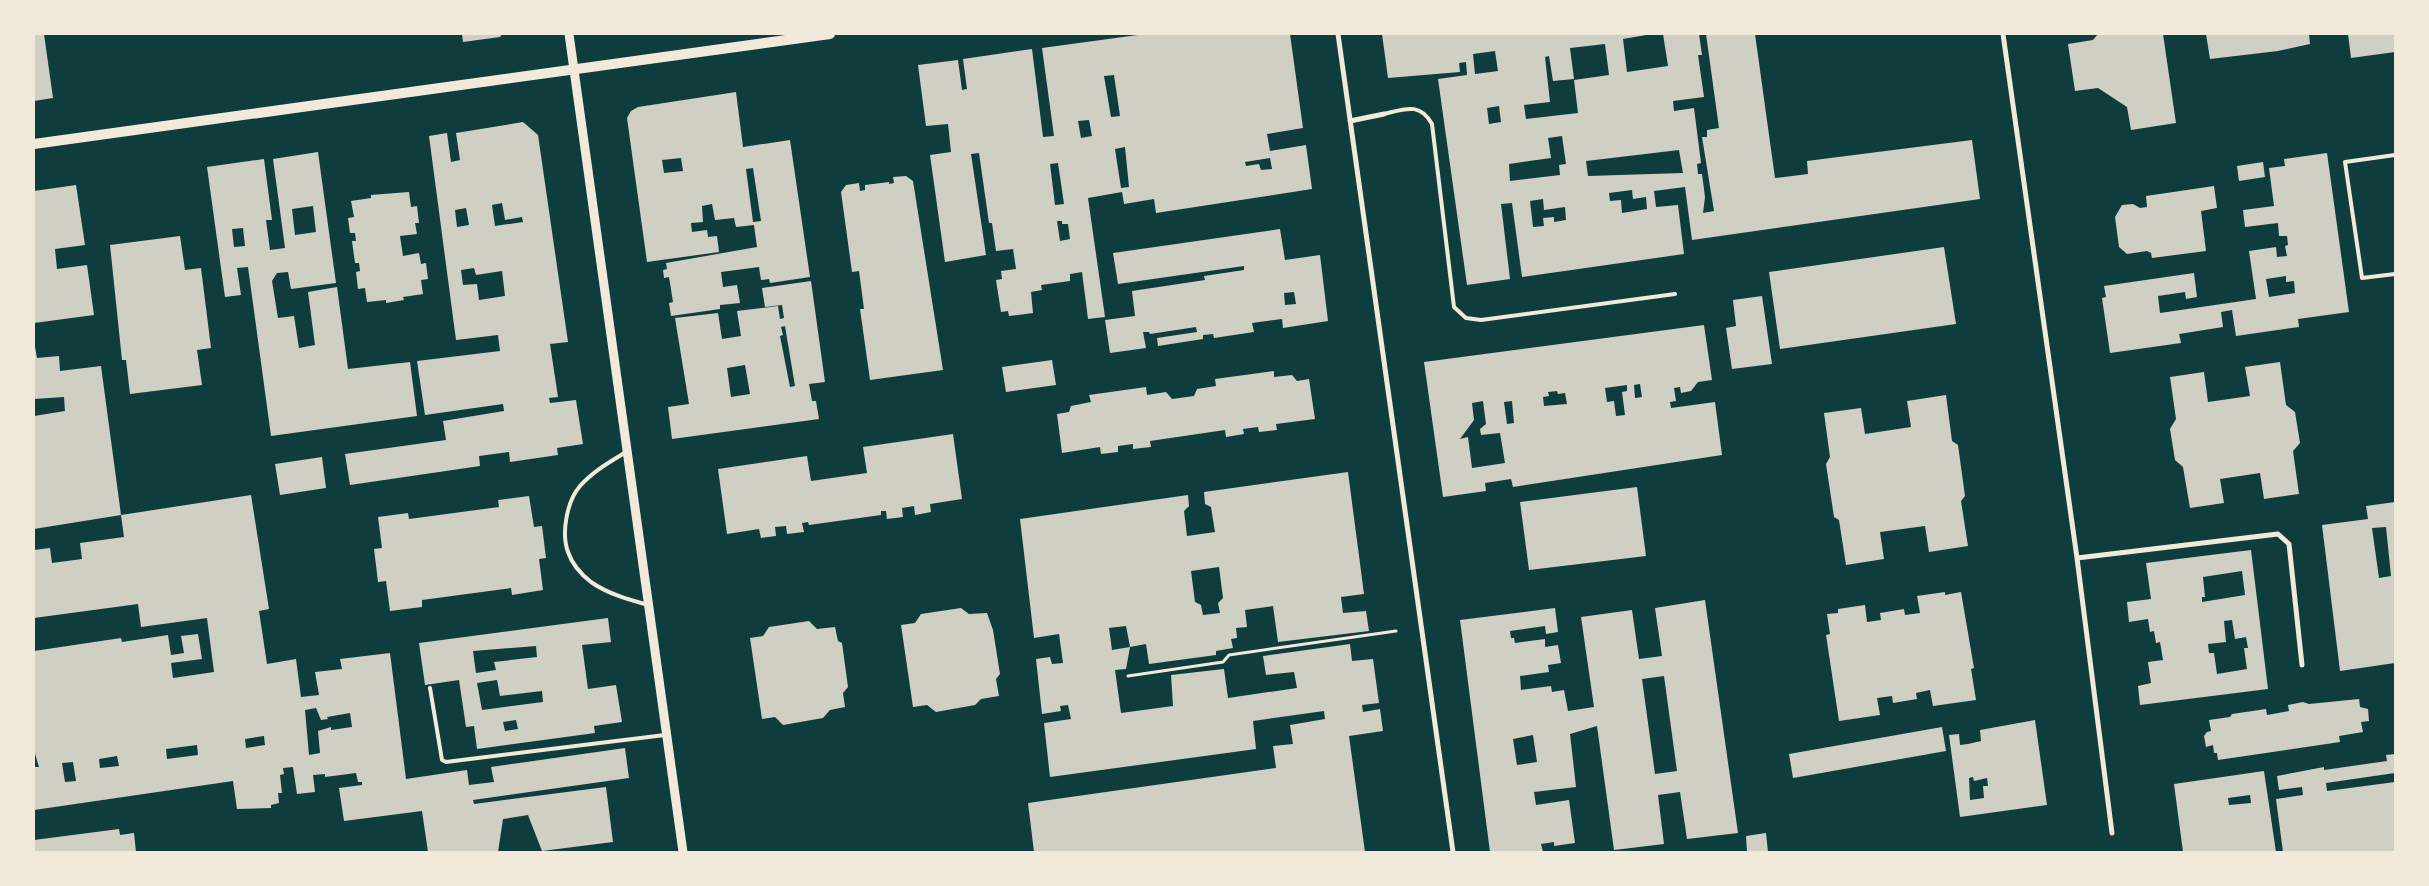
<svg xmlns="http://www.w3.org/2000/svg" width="2429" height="886" viewBox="0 0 2429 886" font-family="'Noto Sans',sans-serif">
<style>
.building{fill:#cfcfc3;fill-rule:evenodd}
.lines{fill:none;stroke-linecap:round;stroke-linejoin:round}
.path{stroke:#f1e9da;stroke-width:3}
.service{stroke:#f1e9da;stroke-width:4}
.minor{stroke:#f1e9da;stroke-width:5}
.tertiary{stroke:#f1e9da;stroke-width:9}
.secondary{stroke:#f1e9da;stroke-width:10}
</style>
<rect width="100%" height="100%" fill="#0f3d3e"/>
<!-- building -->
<path class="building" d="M34 34H44L53 98 34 101Z
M462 34H502L500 37 463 42Z
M1145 34H1290L1303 128 1267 134 1270 151 1306 145 1312 189 1156 213 1154 199 1124 204 1122 192 1088 198 1105 317 1088 319 1082 272 1070 274V281L1041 285 1042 290 1031 292 1033 313 1009 316 1008 311 1001 312 996 280 1002 279 1001 271 1016 269 1013 249 996 251 992 223H989L979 153 971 154 986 255 945 262 930 155 951 152 948 124 926 126 918 65 958 60 962 90 967 89 963 59 1032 49 1043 137 1054 136 1042 48ZM1114 75 1120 116 1111 117 1104 76ZM1089 120 1092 136 1081 138 1078 121ZM1125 147 1129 187 1121 188 1115 149ZM1270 158 1272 169 1261 170 1259 164 1246 166 1245 162ZM1058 163 1064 204 1055 205 1050 164ZM1057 221H1062V224H1068L1070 239 1060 241Z
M1382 34H1652L1623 39 1627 72 1668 66 1663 34H1699L1702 55H1698L1704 97 1673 101 1674 111 1694 108 1701 163 1697 164 1698 174H1702L1705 197 1703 213 1714 211 1702 137H1707V130L1719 128 1706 34H1755L1775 178 1808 174 1807 161 1972 140 1980 199 1692 240 1685 187 1654 191 1656 207 1678 205 1684 254 1522 277 1512 203 1501 204 1510 279 1467 285 1438 79 1467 75 1466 62 1459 63 1460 72 1388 78ZM1605 44 1609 75 1574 80 1578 113 1526 119 1524 105 1550 102 1545 57 1549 56 1553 81 1574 79 1570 48ZM1495 51 1498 71 1475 74 1473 54ZM1499 106 1501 122 1489 124 1487 108ZM1562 136 1566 164 1559 165 1560 175 1510 181 1509 164 1551 158 1548 138ZM1679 150 1683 173 1588 176 1586 161ZM1632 190 1633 199 1646 197 1647 209 1622 213 1621 200 1610 201 1609 193ZM1543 199 1544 210 1565 207 1566 220 1554 222V217L1543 218 1544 226 1533 227 1530 201Z
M2098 34H2163L2176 123 2131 130 2127 107 2098 88 2075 91 2068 44 2093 40Z
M2206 34H2309L2310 44 2278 51 2210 59Z
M2348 34H2395V52L2351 58Z
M736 92 743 147 790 140 810 277 770 283 769 279 761 280 759 267 721 272 723 287 737 285 740 303 720 305V309L671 316 669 303 673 302 669 277 664 278 663 270 667 269 666 263 757 247 754 225 736 227 734 218 715 220 712 204 702 206 703 222 691 223 692 232 707 230 708 237 717 236 719 252 647 262 627 118 631 111 638 107ZM681 158 683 171 664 173 662 160ZM753 168 761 221 753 222 746 169Z
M523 122 538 135 568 342 550 344 558 397 549 398 550 403 576 400 583 444 557 448 558 455 510 462 509 452 479 456 480 466 350 485 345 454 446 440 443 421 504 411 503 404 425 415 417 361 500 351 498 335 456 340 429 136 447 133 451 162 460 160 456 133ZM502 203 505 220 522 217 523 222 495 226 492 205ZM466 208 469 225 457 227 455 210ZM474 268 476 275 502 271 505 296 479 300 477 284 463 285 461 270Z
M318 152 336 283 291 289 288 272 277 273 272 281 278 318 294 316 299 348 315 345 308 292 337 287 348 369 410 362 417 416 271 436 248 267 237 268 241 295 225 297 207 167 264 159 272 220H266L270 250 285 248 273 159ZM313 206 316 232 295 235 292 209ZM243 228 245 246 234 247 232 229Z
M2327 153 2349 312 2298 319 2299 327 2236 336 2232 310 2221 312 2223 327 2179 334 2181 343 2110 353 2102 298 2106 297 2104 286 2194 273 2197 297 2186 299 2185 292 2158 296 2160 313 2256 299 2249 251 2276 247 2277 257 2287 256 2285 246 2288 245 2287 236H2279L2278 223 2245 227 2243 210 2274 206 2269 168 2285 166 2284 159ZM2286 276V282L2294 281 2295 293 2269 297 2266 279Z
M2263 162 2265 177 2239 181 2237 166Z
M906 176 913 181 943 370 870 380 860 309H864L859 271 852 272 841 192 846 185 859 183 860 191 865 190V185L889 182V184L894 183 893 177Z
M76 185 85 245 55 249 57 269 87 265 94 315 34 323V191Z
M2214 186 2217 208 2201 211 2206 251 2152 258 2151 253 2147 251 2127 254 2119 247 2115 217 2122 205 2133 204 2140 208 2147 207 2146 196Z
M409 192 411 207 417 206 419 223H415L417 234 400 236 403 256 419 253 421 264 426 263 428 279 421 280 423 294 403 297 404 300 386 303V300L367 302 365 288 358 289 356 272 360 271 359 263H355L352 241H356L355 233H350L348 218 354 217 351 201 371 198V195Z
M1280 229 1285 260 1320 255 1328 321 1283 328 1282 319 1252 323 1254 332 1214 338 1213 334 1203 335V339L1158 346 1157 338 1197 332 1196 327 1150 334 1149 332H1143L1146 348 1110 353 1105 320 1135 316 1132 291 1205 280 1204 276 1244 270V266L1118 284 1113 253ZM1294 292 1296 304 1285 305 1284 293Z
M180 236 185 270 201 268 211 348 197 350 202 385 130 394 126 360H122L110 245Z
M1944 247 1956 324 1780 349 1769 272Z
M811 281 825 382 809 384 812 401H816L819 419 672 439 668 407 689 404 675 318 718 313 722 339 741 336 737 311 778 306 780 319 784 318 782 305 765 307 762 288ZM785 326 795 386 790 387 780 336 783 335 781 327ZM745 365 750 394 731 397 727 368Z
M1762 296 1772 364 1732 369 1726 328 1736 326 1733 300Z
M1704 325 1712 380 1698 382 1691 391 1681 393 1680 387 1674 388 1676 401 1670 402 1671 408 1715 402 1722 455 1513 487 1511 479 1485 483 1486 491 1443 497 1424 362ZM1640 384 1642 397 1635 398 1634 385ZM1627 385V391L1622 392 1625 415 1616 416 1614 401 1607 402 1605 388ZM1557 391 1558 394 1565 393 1567 404 1544 406 1543 397 1549 396 1548 392ZM1483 401 1486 424 1480 429 1481 435 1500 433 1505 463 1472 468 1468 437 1460 439 1474 420 1472 403ZM1512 401 1514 423 1507 424 1504 402Z
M34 341 37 358 59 356 60 371 101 366 121 515 34 529V416L65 411 64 397 34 399Z
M1052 360 1056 385 1006 392 1002 367Z
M2280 362 2286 405 2295 412 2300 443 2293 451 2299 494 2264 499 2260 473 2220 479 2224 503 2190 508 2183 467 2175 460 2170 429 2176 419 2170 377 2204 372 2208 402 2250 396 2245 367Z
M1274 371V377L1292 375 1297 381 1309 379 1315 419 1276 424 1277 430 1259 432 1258 427 1243 429 1244 434 1226 437 1225 430 1150 441 1151 447 1133 449V444L1118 446V452L1101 454 1100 447 1062 453 1057 414 1069 412 1071 406 1091 402 1089 395 1146 387 1147 395 1166 392 1172 399 1194 396 1197 389 1216 386 1215 379Z
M1946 395 1952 441 1958 445 1965 496 1961 501 1968 546 1929 552 1925 526 1880 532 1884 559 1846 565 1839 520 1834 517 1826 464 1830 457 1824 413 1861 408 1865 434 1911 427 1907 401Z
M953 434 962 499 930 504 931 512 915 515 914 506 902 508 903 517 887 519 886 511H881V515L809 525 808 522 802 523 804 532 787 534 786 526 775 527 776 536 761 538 759 529 727 534 718 469 807 456 811 481 867 473 863 447Z
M322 457 326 488 280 495 275 464Z
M1348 472 1364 594 1341 597 1343 613 1366 611 1369 631 1278 642 1273 606 1245 610 1247 627 1236 628 1237 638 1231 639 1233 648 1216 651V655L1149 664 1146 644 1130 647 1126 669 1115 670 1121 713 1173 706 1171 675 1224 669 1228 698 1297 688 1294 672 1266 675 1263 656 1350 644 1352 661 1373 659 1379 703 1362 705 1363 712 1380 709 1383 731 1349 736 1365 852H1034L1028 803 1276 768 1273 746 1293 744 1290 725 1325 719 1324 711 1253 721 1256 749 1050 777 1044 723 1071 719 1068 705 1060 706 1061 711 1042 714 1036 659 1050 657 1052 664 1063 663 1059 634 1034 638 1020 519 1188 495 1189 506 1184 511 1187 536 1215 532 1211 507 1205 504 1204 492ZM1219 567 1223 598 1218 603 1220 613 1203 615 1201 605 1195 602 1191 571ZM1126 626 1130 647 1112 650 1109 628Z
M1637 487 1646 556 1529 570 1520 502Z
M251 495 269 609 259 611 267 664 296 659 301 697 319 695 315 672 342 669 340 659 390 653 406 779 467 770 469 785 494 782 491 767 625 748 629 778 473 800 474 804 606 787 613 842 542 851 528 815 503 819 498 852H428L422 811 344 821 339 788 362 785V782H358L356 773 325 777V774L313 775 315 792 297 794 293 767 283 768 284 774 280 775 282 793H278L279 803 271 805V808L237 809 233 781 34 810V767H39L34 750V651L121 638 122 642 168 635 171 655 184 653 181 636 198 634 202 659 171 663 173 678 214 672 207 618 141 627 138 604 34 618V550L50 548 52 563 82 559 80 543 124 537 121 515ZM316 708 321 720 328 719 327 717 350 713 352 727 331 730V727L318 731 320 753 309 755 305 710ZM264 736 265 745 246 748 245 739ZM197 745 198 755 167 759 166 749ZM117 756 119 766 100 768 99 759ZM73 762 76 781 65 782 62 763Z
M529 496 534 527 542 526 546 558 539 559 543 590 512 595 511 588 422 600V607L390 611 386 581 378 582 374 549 382 548 378 517 408 513 409 519 499 507 498 500Z
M2395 502V663L2340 671 2322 525 2368 519 2366 506ZM2386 527 2391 576 2379 578 2372 528Z
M2251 550 2268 689 2140 705 2138 686 2151 683 2148 662 2163 660 2160 642 2156 643 2154 631 2150 632 2148 619 2129 622 2127 602 2151 599 2146 563ZM2242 571 2245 595 2202 602V597H2205L2203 577ZM2232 620 2235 639 2246 637 2248 648H2244L2247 669 2217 674 2214 653H2209L2208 644 2226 642 2224 621Z
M1945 592V595L1961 592 1974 668 1971 669 1976 700 1933 706 1930 690 1916 693 1917 699 1893 703 1892 696 1877 698 1880 715 1839 721 1826 635 1830 634 1827 614 1838 613V609L1865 605 1867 622 1881 620 1880 613 1904 609 1905 615 1920 613 1917 596Z
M1705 600 1738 833 1687 839 1680 792 1658 795 1664 844 1614 850 1597 726 1570 734 1576 787 1534 792 1536 805 1569 800 1575 843 1554 846V842L1541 844 1543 852H1490L1460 620 1555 608 1558 632 1546 634 1545 626 1510 631 1511 638H1514L1515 643 1545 639V647L1558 645 1561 663 1548 665 1549 672 1520 676 1521 690 1551 686 1552 692 1564 690 1568 711 1594 707 1581 617 1632 610 1639 659 1662 656 1655 608ZM1664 676 1677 771 1655 774 1642 679ZM1533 735 1537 762 1517 765 1513 739Z
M961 608 969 614 987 613 993 630 1000 674 996 679 999 696 981 699 975 705 936 712 927 705 913 707 901 625 915 623 921 614Z
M608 618 611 642 582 645 588 689 616 685 622 722 594 726 595 733 477 749 474 726 466 727 459 680 425 685 419 643ZM536 646 537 657 494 662 496 670 476 673 473 651ZM497 680 500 696 542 691 543 702 482 710 477 683ZM516 720 518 729 505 731 503 722Z
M809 621 817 629 835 627 838 641 842 643 848 687 843 693 845 707 830 710 823 718 783 725 775 717 762 719 750 638 763 636 769 627Z
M2359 699 2360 707 2368 709 2369 721 2361 722 2363 732 2339 736 2340 742 2218 760 2217 753H2214L2213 745 2206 747 2204 736 2207 732 2211 731 2209 720 2230 717 2232 714 2266 709 2267 715 2289 711 2288 705 2303 702 2309 704Z
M2035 720 2047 805 1960 817 1949 735 1959 734 1960 745 1968 744 1981 741 1980 730ZM1973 777 1974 781 1987 778 1988 786H1983L1984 798 1970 800 1969 778Z
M1942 727 1946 751 1793 778 1789 754Z
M2395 754V773L2326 783 2327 791 2395 782V852H2283L2276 799 2303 795 2302 787 2279 790 2277 776 2324 767V770L2387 761 2386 755Z
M2264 771 2276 852H2183L2174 784ZM2250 795 2251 803 2229 805 2228 798Z
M119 829 120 835 134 833 136 852H34V840Z
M1766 833 1768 852H1747L1746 836Z"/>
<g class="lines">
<!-- path -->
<path class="path" d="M1128 676 1223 662 1229 655 1396 631"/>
<!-- service -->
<path class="service" d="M1384 114C1405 109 1420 102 1432 124L1454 307 1466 318 1481 320 1675 294
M2395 155 2345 162 2362 278 2395 274
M626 452C610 462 593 471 580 486 567 501 561 533 568 552 572 564 582 575 591 582 608 594 630 600 648 605
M430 688 442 760 446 762 665 735"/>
<!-- minor -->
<path class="minor" d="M1338 34 1453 852
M2003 34 2077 558 2112 833
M1350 121 1384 114
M2077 558 2278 534 2289 544 2302 665"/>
<!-- tertiary -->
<path class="tertiary" d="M569 34 683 852"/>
<!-- secondary -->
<path class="secondary" d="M34 144 830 34"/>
</g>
<!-- border -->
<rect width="2429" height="886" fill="none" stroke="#f1e9da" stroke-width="70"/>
</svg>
